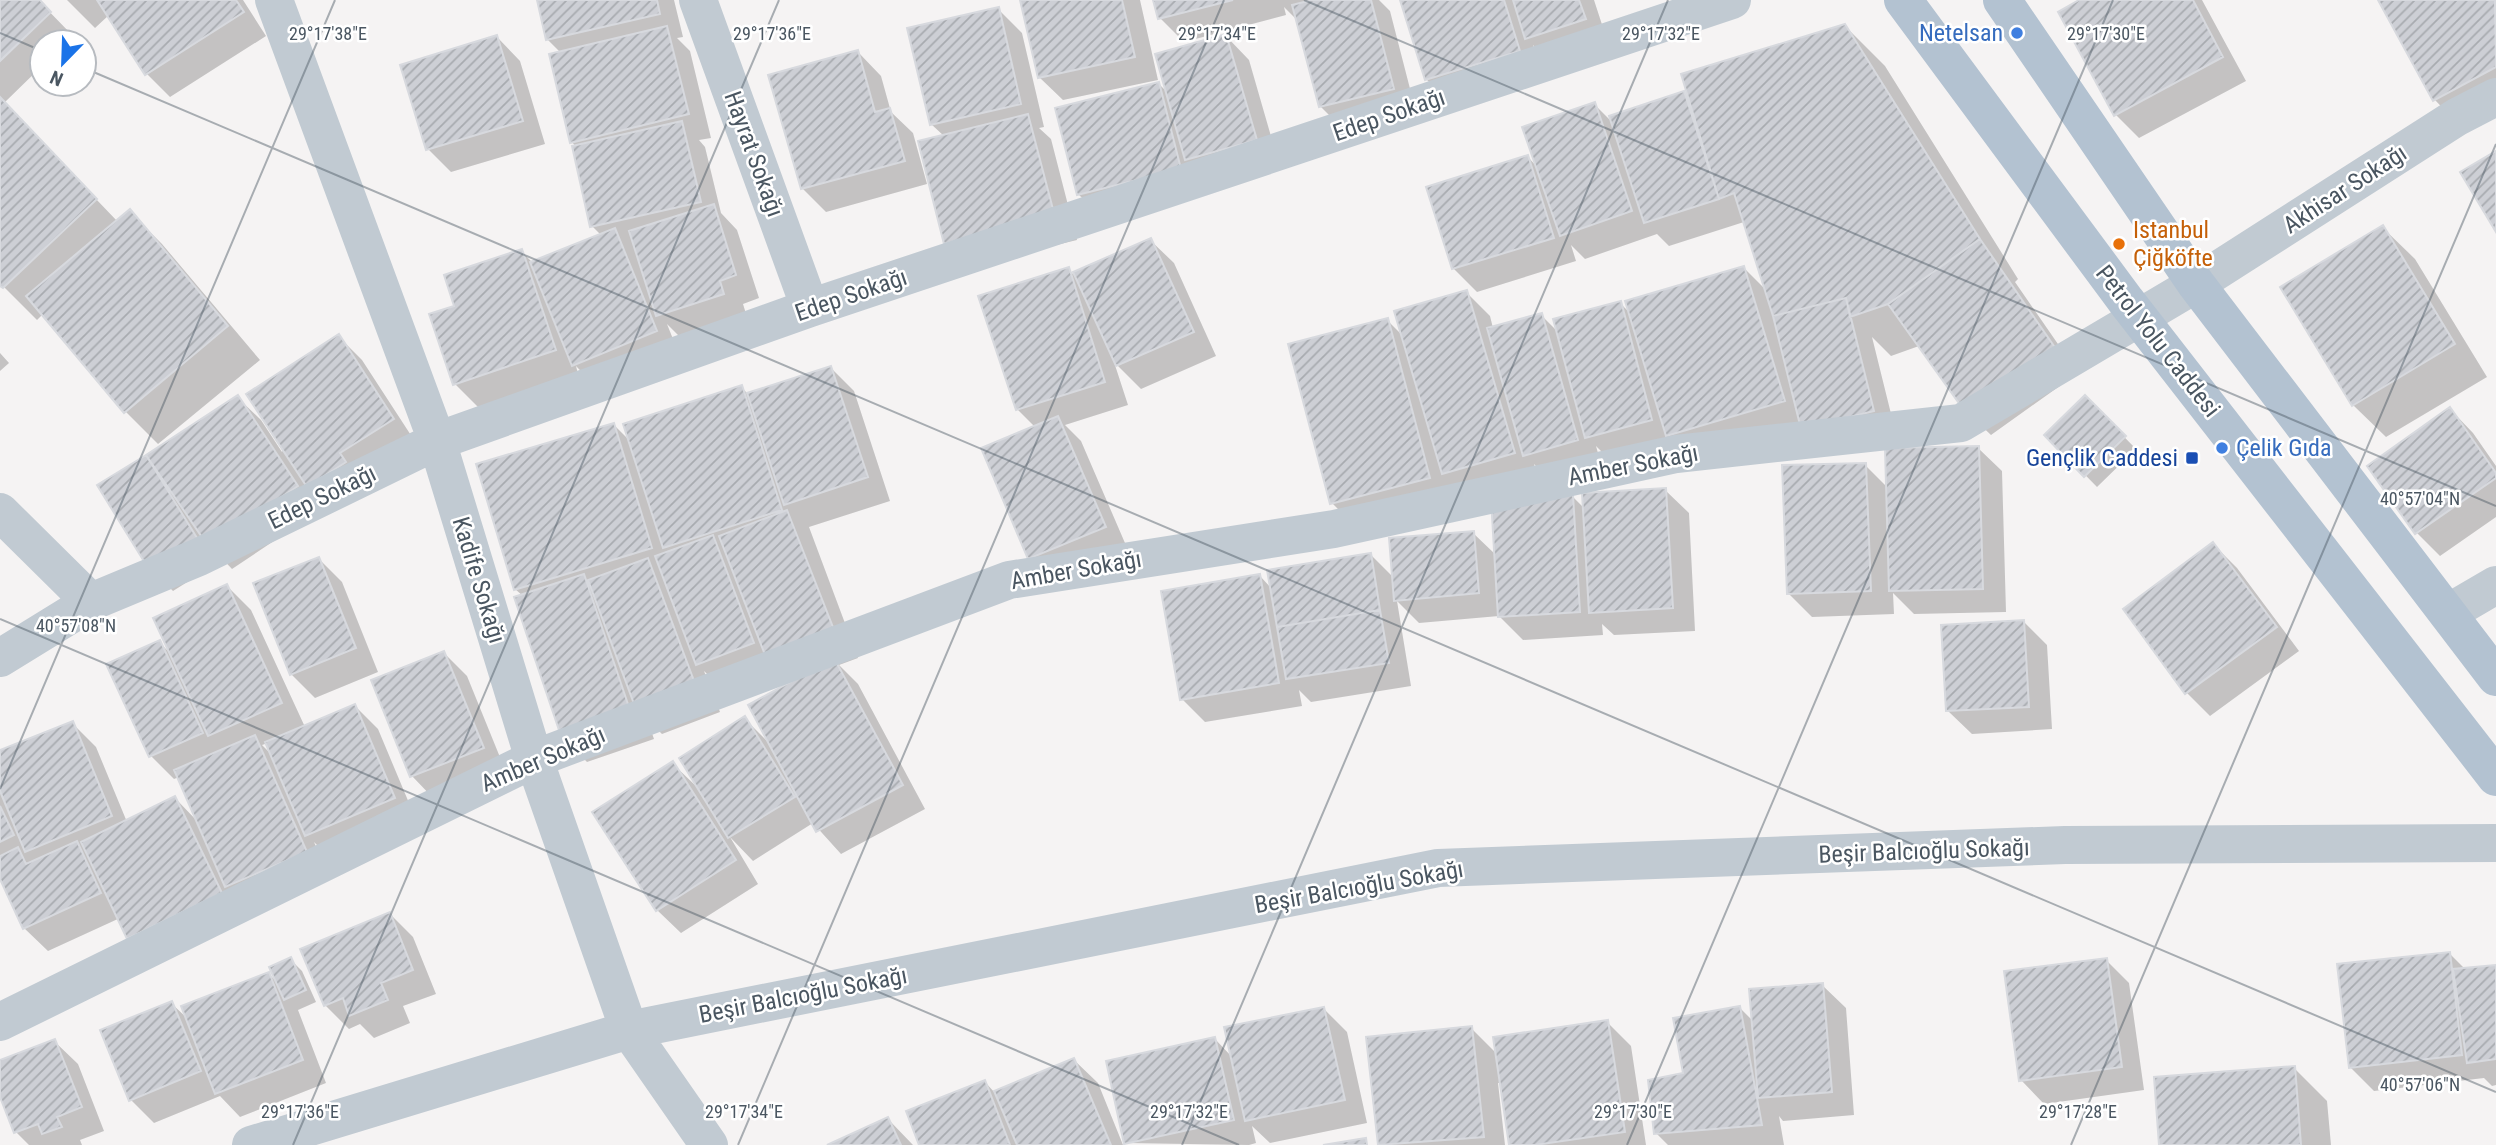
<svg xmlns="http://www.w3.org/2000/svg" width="2496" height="1145" viewBox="0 0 2496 1145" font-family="'Roboto Condensed',sans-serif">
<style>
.shadow{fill:#0003;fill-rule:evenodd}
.building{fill:url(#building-hatch);stroke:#d7d9de;stroke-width:2}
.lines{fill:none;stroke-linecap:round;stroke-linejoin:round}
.minor{stroke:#c1cad2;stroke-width:38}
.major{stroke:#b3c2d1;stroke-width:38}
.ticks{fill:none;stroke:#4a5661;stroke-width:2;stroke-opacity:0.45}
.shop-dot{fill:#3f7fe0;stroke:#fff;stroke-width:2.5}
.food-dot{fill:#e8710a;stroke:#fff;stroke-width:2.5}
.transit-dot{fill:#1a4fb4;stroke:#fff;stroke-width:2.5}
.labels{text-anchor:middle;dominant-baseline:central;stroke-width:5;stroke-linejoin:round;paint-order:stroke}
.shop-label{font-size:24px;fill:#366cbe;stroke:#fff;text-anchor:end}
.street-label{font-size:24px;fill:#4a5661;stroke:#fff}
.food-label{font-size:24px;fill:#c56008;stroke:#fff;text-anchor:start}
.transit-label{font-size:24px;fill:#164399;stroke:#fff;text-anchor:end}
.ticks-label{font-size:18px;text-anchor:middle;fill:#4a5661;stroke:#fff;stroke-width:5;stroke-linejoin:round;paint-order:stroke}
</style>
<defs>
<pattern id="building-hatch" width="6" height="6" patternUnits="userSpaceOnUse" patternTransform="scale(1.75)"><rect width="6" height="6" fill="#cdcfd5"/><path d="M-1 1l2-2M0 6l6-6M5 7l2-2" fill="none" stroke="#a8abb0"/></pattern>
</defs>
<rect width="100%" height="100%" fill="#f5f3f3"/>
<!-- shadow -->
<path class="shadow" d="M0 0H38L73 36 67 42H42V66L4 103 118 222 130 212 162 244 260 360 158 444 126 412 43 314 37 320 0 283Z
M67 0H243L266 36 170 97 147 74 109 15 95 28Z
M538 0H674L683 37 677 38 690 51 711 138 699 140 705 147 721 213 737 230 759 298 743 304 747 317 681 338 667 324 679 354 597 388 576 366 578 374 478 407 455 384 456 307 521 251 533 263 601 235 592 226 576 147 572 142 561 53 547 39Z
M1022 0H1140L1158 80 1063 100 1039 77Z
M1155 0H1379L1390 11 1416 112 1344 130 1320 106 1298 21 1284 7 1286 15 1184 42 1160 18Z
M1402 0H1594L1608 43 1550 61 1533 45 1543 74 1450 102 1426 79Z
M2083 0H2202L2246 81 2139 138 2116 115Z
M2380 0H2496V103L2458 124 2435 100Z
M998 9 1022 33 1044 127 1039 128 1051 139 1077 240 969 266 944 136 931 124Z
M1845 26 1885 66 2018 279 2015 282 2078 373 1991 435 1967 412 1919 346 1891 356 1872 337 1896 434 1610 460 1596 446 1601 464 1548 478 1534 464 1537 477 1365 536 1332 503 1387 320 1403 336 1466 292 1490 316 1493 328 1541 315 1558 332 1620 303 1631 314 1744 268 1767 291 1744 222 1669 246 1657 234 1585 259 1571 245 1576 261 1477 292 1453 268 1528 157 1538 168 1594 104 1613 123 1683 93 1691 101Z
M1226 36 1249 60 1279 164 1102 217 1078 194 1159 84 1168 93Z
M497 37 520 61 545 144 451 172 428 149Z
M858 52 881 76 891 112 913 133 927 184 826 212 802 188Z
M2382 227 2415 259 2487 377 2386 437 2353 405Z
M1150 240 1174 263 1216 356 1141 389 1114 362 1128 405 1065 425 1081 441 1128 550 1030 558 1035 427 1017 409 1068 269 1073 274Z
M338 336 362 360 416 443 304 481 320 510 232 569 214 550 219 562 173 591 149 567 99 485 237 397 261 420 282 452Z
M0 353 9 363 0 371Z
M831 368 854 391 890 501 809 527 858 658 839 665 858 684 925 809 841 854 813 823 753 861 730 837 758 884 681 933 657 910 672 763 698 788 745 719 770 744 792 683 721 687 704 671 720 712 662 734 647 719 654 739 587 762 563 738 523 596 515 589 614 425 631 442 741 387 749 395Z
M2085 397 2136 449 2097 487 2046 435Z
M2450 409 2473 433 2496 466V517L2440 556 2417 533Z
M1978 448 2002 471 2006 612 1914 614 1893 593 1894 614 1812 617 1788 593 1865 465 1887 487Z
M1665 490 1689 513 1695 631 1614 635 1602 624 1603 635 1523 640 1499 616 1419 623 1397 601 1411 686 1311 702 1299 690 1302 706 1205 722 1182 699 1260 576 1272 589 1370 554 1394 578 1473 533 1496 555 1573 497 1585 509Z
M2213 544 2237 568 2299 651 2210 716 2186 692Z
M319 559 342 582 378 672 315 698 291 674Z
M227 586 251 610 305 727 355 706 378 729 417 822 330 858 314 842 329 876 120 918 48 951 24 928 0 876V752L72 723 96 747 127 822 175 798 199 823 179 777 174 779 151 756 159 642 171 654ZM268 743 273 756 262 745Z
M2024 622 2047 645 2052 729 1972 734 1948 711Z
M444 653 467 676 506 772 435 800 412 776Z
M390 914 413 937 436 994 403 1006 410 1023 374 1038 360 1024 349 1029 325 1005Z
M2449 953 2465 969 2496 967V1085L2492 1086 2484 1078 2374 1091 2350 1067Z
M290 959 302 971 316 1002 298 1010 326 1083 240 1117 220 1096 154 1123 131 1100 171 1003 189 1020 269 974 277 982Z
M2106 960 2129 983 2144 1090 2044 1104 2021 1080Z
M1822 985 1846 1008 1854 1115 1783 1121 1779 1116 1784 1145H1668L1656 1133 1685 1075 1740 1008 1754 1022Z
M1324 1009 1347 1032 1367 1123 1270 1143 1252 1126 1256 1143 1249 1145 1126 1143 1215 1039 1232 1057Z
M1607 1022 1631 1046 1646 1145H1511L1501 1083H1498L1505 1145H1380L1368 1039 1471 1028 1497 1054Z
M54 1041 78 1064 104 1131 80 1140 82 1145H29L16 1132 0 1092V1062Z
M1074 1060 1098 1083 1123 1145H921L985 1082 995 1093Z
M2294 1068 2327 1101 2331 1145H2161Z
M888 1119 913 1145H831Z"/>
<!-- building -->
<path class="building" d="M0 0H40L51 12 0 61Z
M97 0H236L244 12 145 75Z
M537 0H657L660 14 546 40Z
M1020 0H1122L1135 57 1038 78Z
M1153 0H1233L1158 19Z
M1312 0H1371L1394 89 1319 107 1292 5Z
M1400 0H1504L1520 51 1425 80Z
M1513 0H1579L1586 19 1525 39Z
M2079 0H2193L2223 57 2114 116 2058 12Z
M2378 0H2495L2496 67 2433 101Z
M999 7 1021 104 930 125 907 28Z
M1845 24 1980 239 1888 304 1850 317 1846 298 1773 316 1734 193 1719 199 1681 74Z
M667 26 689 114 570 143 549 54Z
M1226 34 1257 140 1185 160 1155 54Z
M497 35 523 121 426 150 400 65Z
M858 50 875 112 890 108 905 161 801 189 768 75Z
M1159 82 1181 169 1077 195 1055 108Z
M1684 91 1719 199 1644 223 1609 116Z
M0 97 97 199 3 288 0 286Z
M1595 102 1632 211 1560 236 1522 127Z
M1028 114 1055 217 944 244 918 141Z
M682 121 701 202 590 227 572 146Z
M2496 151V232L2460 172Z
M1528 155 1554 238 1452 269 1426 187Z
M714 204 736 275 720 281 724 294 656 316 629 231Z
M130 209 228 326 124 413 26 296Z
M2383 225 2455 344 2352 406 2280 287Z
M615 228 657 331 572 366 530 262Z
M1151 238 1194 332 1116 366 1073 272Z
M1980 239 2056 349 1966 413 1888 304Z
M522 249 556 350 453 385 429 314 454 306 444 275Z
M1744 266 1785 401 1666 436 1625 301Z
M1069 267 1105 382 1016 410 978 296Z
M1467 290 1515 453 1442 474 1394 311Z
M1846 298 1874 411 1801 429 1773 316Z
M1621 301 1652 420 1585 438 1553 319Z
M1542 313 1578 440 1523 456 1487 328Z
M1388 318 1430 478 1330 504 1288 344Z
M339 334 394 419 340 453 346 462 307 487 246 394Z
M831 366 868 477 784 505 747 393Z
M742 385 782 510 663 548 623 424Z
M238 395 298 486 208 546 146 455Z
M2085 395 2126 436 2084 477 2044 435Z
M2450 407 2496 473V478L2415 534 2367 466Z
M1058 416 1106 527 1028 559 981 448Z
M614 423 652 548 514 590 476 464Z
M1979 446 1983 589 1889 591 1885 448Z
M146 455 197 538 148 568 97 485Z
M1866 463 1871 591 1787 594 1782 465Z
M1666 488 1673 608 1589 613 1582 493Z
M1573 495 1580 612 1498 617 1491 499Z
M787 510 836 635 767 660 719 536Z
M1474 531 1479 593 1394 601 1389 538Z
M713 535 754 643 696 665 655 556Z
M2213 542 2277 627 2185 694 2123 609Z
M1371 553 1380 610 1277 627 1267 570Z
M319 557 356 648 290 675 253 583Z
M648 558 697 689 637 712 588 580Z
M584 574 632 716 562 739 514 597Z
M1260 574 1279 683 1180 700 1161 591Z
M227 584 282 703 208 736 153 618Z
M1380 610 1389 663 1286 679 1277 627Z
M2024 620 2029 707 1946 711 1941 625Z
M160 640 203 733 149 757 106 664Z
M444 651 484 748 410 777 371 680Z
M834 658 903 785 816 832 748 705Z
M355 704 395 798 305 836 265 742Z
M745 716 795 797 728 838 679 758Z
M73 721 112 816 25 852 0 791V750Z
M255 735 307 852 225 887 174 770Z
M673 761 736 860 656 911 592 812Z
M175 796 222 893 127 939 81 842Z
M0 806 14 835 0 842Z
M77 841 101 893 23 929 0 879V856L18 847 26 864Z
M390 912 413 970 381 983 388 1000 349 1016 343 998 324 1006 300 949Z
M2450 952 2462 1055 2349 1068 2337 964Z
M291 957 306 990 284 1000 269 967Z
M2107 958 2122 1067 2019 1081 2004 971Z
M2496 965V1059L2467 1063 2453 969Z
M269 972 303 1060 215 1094 181 1006Z
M1823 983 1832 1092 1758 1098 1749 989Z
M172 1001 201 1071 129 1101 100 1030Z
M1740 1006 1762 1125 1654 1134 1648 1080 1683 1073 1673 1018Z
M1324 1007 1345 1100 1245 1121 1224 1027Z
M1608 1020 1625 1132 1535 1145H1509L1493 1037Z
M1472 1026 1484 1137 1378 1145 1366 1037Z
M1215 1037 1234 1120 1124 1144 1106 1061Z
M55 1039 82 1107 57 1117 62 1127 42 1134 38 1124 14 1133 0 1097V1060Z
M1074 1058 1111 1145H1017L994 1091Z
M2295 1066 2301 1145H2159L2154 1077Z
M985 1080 1010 1145H919L906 1111Z
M888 1117 901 1145H827Z
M1366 1138 1367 1145H1323Z"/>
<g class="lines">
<!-- minor -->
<path class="minor" d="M274 0 437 441 534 759 629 1030 709 1145
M698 0 810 308
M0 512 91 602
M2448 613 2496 585
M0 658 91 602 199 557 437 441 810 308 1732 0
M0 1022 534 759 1009 580 1334 529 1676 454 1961 423 2196 284 2457 117 2496 97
M251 1145 629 1030 1438 868 2065 845 2496 843"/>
<!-- major -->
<path class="major" d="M1903 0 2126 301 2496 777
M2002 0 2196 284 2496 677"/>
</g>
<!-- ticks -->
<path class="ticks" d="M1304 0 2496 506M0 33 42 51M84 68 2496 1092M0 619 1239 1145M0 789 335 0M293 1145 779 0M738 1145 1224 0M1182 1145 1668 0M1627 1145 2113 0M2071 1145 2496 144"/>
<!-- markers -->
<g class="shop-dot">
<circle cx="2017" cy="33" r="7"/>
<circle cx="2222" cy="448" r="7"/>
</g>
<circle class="food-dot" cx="2119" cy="244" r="7"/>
<rect class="transit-dot" x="2185" y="451" width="14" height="14" rx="3.5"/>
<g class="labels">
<!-- shop labels -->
<g class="shop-label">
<text x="2003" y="33">Netelsan</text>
<text x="2236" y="448" text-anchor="start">Çelik Gıda</text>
</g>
<!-- street labels -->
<g class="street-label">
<text transform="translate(1389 115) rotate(-19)">Edep Sokağı</text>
<text transform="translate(754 154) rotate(70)">Hayrat Sokağı</text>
<text transform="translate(2345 189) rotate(-33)">Akhisar Sokağı</text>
<text transform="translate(851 295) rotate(-19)">Edep Sokağı</text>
<text transform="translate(2158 341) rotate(52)">Petrol Yolu Caddesi</text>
<text transform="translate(1633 465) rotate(-11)">Amber Sokağı</text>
<text transform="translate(322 497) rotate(-26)">Edep Sokağı</text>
<text transform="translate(1076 570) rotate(-10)">Amber Sokağı</text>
<text transform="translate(479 580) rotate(73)">Kadife Sokağı</text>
<text transform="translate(543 759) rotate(-23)">Amber Sokağı</text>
<text transform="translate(1924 851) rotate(-2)">Beşir Balcıoğlu Sokağı</text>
<text transform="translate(1359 887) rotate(-10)">Beşir Balcıoğlu Sokağı</text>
<text transform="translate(803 995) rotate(-11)">Beşir Balcıoğlu Sokağı</text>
</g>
<!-- food labels -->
<g class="food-label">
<text x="2133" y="230">Istanbul<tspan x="2133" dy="28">Çiğköfte</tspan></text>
</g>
<!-- transit labels -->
<g class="transit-label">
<text x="2178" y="458">Gençlik Caddesi</text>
</g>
</g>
<g class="ticks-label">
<text x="328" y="40">29°17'38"E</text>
<text x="772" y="40">29°17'36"E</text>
<text x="1661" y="40">29°17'32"E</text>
<text x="2106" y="40">29°17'30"E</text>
<text x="1217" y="40">29°17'34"E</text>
<text x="2420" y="505">40°57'04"N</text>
<text x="76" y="632">40°57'08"N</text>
<text x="2420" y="1091">40°57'06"N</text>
<text x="300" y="1118">29°17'36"E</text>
<text x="744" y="1118">29°17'34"E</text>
<text x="1189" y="1118">29°17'32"E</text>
<text x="1633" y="1118">29°17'30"E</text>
<text x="2078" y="1118">29°17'28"E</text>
</g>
<!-- north arrow -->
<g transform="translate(63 63) rotate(203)"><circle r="33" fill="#ffffff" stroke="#b7bbc0" stroke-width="2"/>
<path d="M0-5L12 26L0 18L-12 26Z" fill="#1a73e8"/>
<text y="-10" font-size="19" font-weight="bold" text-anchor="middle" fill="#4a5661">N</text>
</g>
</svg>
